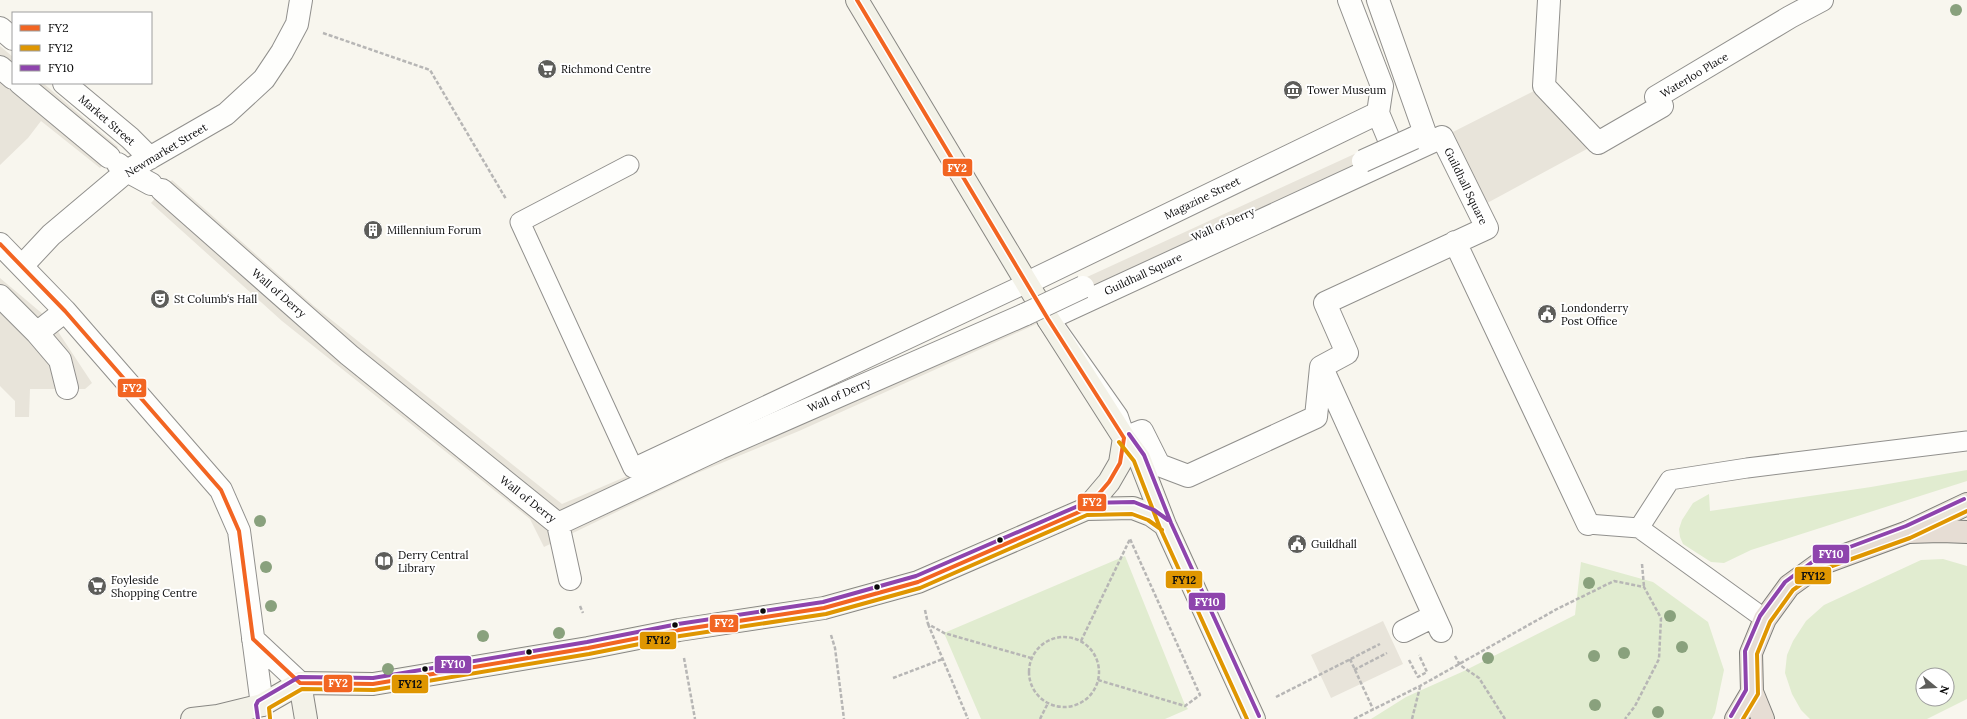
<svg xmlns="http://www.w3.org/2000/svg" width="1967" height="719" viewBox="0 0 1967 719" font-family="Lora,serif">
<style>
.green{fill:#e1ecd0;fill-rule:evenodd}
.plaza{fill:#e8e4da}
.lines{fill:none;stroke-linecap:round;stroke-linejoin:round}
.lane-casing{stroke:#91908d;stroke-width:21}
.street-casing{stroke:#91908d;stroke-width:24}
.secondary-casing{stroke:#888783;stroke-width:24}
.primary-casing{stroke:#7e7e7a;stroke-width:24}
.highway-casing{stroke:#7e7e7a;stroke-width:24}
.path{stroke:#b7b6b5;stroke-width:2.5;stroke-dasharray:4 2;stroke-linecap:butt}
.lane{stroke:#fefefc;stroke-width:19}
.street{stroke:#fefefc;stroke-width:22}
.secondary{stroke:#f3f2e8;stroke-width:22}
.primary{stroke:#e9e5d8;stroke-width:22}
.highway{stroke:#e6ddd4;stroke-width:22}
.street-bridge-casing{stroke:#91908d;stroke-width:24;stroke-linecap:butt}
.street-bridge{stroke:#fefefc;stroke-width:22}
.bus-1-casing{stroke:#fff;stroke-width:7}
.bus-2-casing{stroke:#fff;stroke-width:7}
.bus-3-casing{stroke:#fff;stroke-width:7}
.bus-1{stroke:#f26522;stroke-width:4}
.bus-2{stroke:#df9601;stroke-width:4}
.bus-3{stroke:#8e44ad;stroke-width:4}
.tree{fill:#89a17d}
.bus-dot{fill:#0a0a0a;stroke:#fff;stroke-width:1.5}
.labels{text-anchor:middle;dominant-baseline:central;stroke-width:4;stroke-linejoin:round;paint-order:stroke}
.poi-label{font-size:11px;fill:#0a0a0a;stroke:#fff;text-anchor:start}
.street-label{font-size:11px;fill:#0a0a0a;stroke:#fff}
.line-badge{stroke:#fff;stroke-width:1.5}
.badge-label{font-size:11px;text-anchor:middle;font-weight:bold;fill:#fff}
.pale-badge-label{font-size:11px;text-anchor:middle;font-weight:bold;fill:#111}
</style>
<rect width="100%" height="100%" fill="#f8f6ee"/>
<!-- green -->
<path class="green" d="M1967 470V481L1751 550 1724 563 1711 562 1683 544 1680 537 1679 529 1682 520 1693 503 1709 494 1710 511 1871 487Z
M1125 556 1185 705 1188 709 1165 719H981L944 633Z
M1943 559 1967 566V699L1927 719H1810L1801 710 1792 694 1785 673 1787 655 1793 641 1806 621 1824 605 1921 560ZM1923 675H1947V699H1923Z
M1581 562 1653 582 1708 622 1724 670 1715 713 1712 719H1371L1406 697 1464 671 1575 615Z"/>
<!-- plaza -->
<path class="plaza" d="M1365 0H1389L1437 137 1032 326 799 431 695 474 544 547 530 519 282 321 151 203 172 180 314 306 562 504 1037 300 1411 128Z
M0 46 13 57V83H43L118 147 100 168 41 121 28 138 0 165Z
M1544 86 1598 143 1478 208 1447 135Z
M0 278 51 321 92 383 85 389H30L29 417H15V401L0 386Z
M1383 621 1403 664 1331 698 1311 655Z"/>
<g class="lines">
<defs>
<path id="lane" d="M629 165 520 222 633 468 1027 283
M1588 524 1639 528 1765 619
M1639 528 1670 480 1747 468 1967 441"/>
<path id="street" d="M1378 0 1425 133 1414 138
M1549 0 1544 86 1598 143 1662 106 1656 97 1790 17 1822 0
M0 28 13 39
M0 67 13 78
M20 83 109 157
M64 83 130 138 150 158
M1378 113 1388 137
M1442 137 1487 228 1325 303 1347 353 1321 367 1316 417 1188 476 1159 465 1142 431 1124 438 1117 417 1048 319Z
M118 164 127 171 151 184
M162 190 349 355 558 524 720 448 1026 314
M1455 242 1588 524
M0 244 65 311 221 490 239 531 262 705
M22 266 51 235 127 171 226 114 264 79 282 52 297 24 301 0
M1027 283 1378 113 1382 86 1349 0
M0 296 37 333 65 311
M37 333 60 360 67 388
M1322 368 1441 631
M558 524 570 579
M1404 631 1434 616
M253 639 300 683"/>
<path id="secondary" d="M857 0 1037 300
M1048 319 1124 438 1139 458 1165 525 1254 719
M1086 509 1109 482 1120 463 1124 438
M300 683 306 719
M192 719 218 716 262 705 300 683 373 684 588 648 679 630 824 608 918 582 1086 509 1133 508 1151 515 1165 525"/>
<path id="primary" d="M1908 532 1967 504"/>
<path id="highway" d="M1736 719 1752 692
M1763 719 1752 692 1751 653 1765 619 1789 586 1818 565 1908 532 1941 531 1967 532"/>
</defs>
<!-- lane casing -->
<use href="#lane" class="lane-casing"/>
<!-- street casing -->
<use href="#street" class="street-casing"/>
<!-- secondary casing -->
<use href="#secondary" class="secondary-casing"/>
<!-- primary casing -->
<use href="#primary" class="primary-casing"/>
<!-- highway casing -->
<use href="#highway" class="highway-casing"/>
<!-- path -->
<path class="path" d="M323 33 430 70 506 199
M1642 564 1644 587
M580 606 583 613
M925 610 928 624 944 633 1031 658
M928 624 968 719
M831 635 835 648 844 719
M1029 672a35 35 0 1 1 70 0a35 35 0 1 1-70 0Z
M1081 641 1130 539
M1455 656 1460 665 1479 678 1505 719
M684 658 695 719
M1350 659 1373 709
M1409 660 1418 677 1427 672 1419 655
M1354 670 1387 653
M893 678 943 659
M1098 680 1185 706 1200 695 1130 539
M1276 697 1380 644
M1040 719 1048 703
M1354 719 1420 686 1557 609 1614 581 1644 587 1661 618 1659 659 1635 706 1625 719
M1412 719 1420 687"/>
<!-- lane -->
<use href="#lane" class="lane"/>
<!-- street -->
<use href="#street" class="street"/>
<!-- secondary -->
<use href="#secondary" class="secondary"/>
<!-- primary -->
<use href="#primary" class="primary"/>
<!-- highway -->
<use href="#highway" class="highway"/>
<defs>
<path id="street-bridge" d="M1363 161 1414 138
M1026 314 1083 287"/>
</defs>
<!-- street-bridge casing -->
<use href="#street-bridge" class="street-bridge-casing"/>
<!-- street-bridge -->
<use href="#street-bridge" class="street-bridge"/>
<defs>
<path id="bus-1" d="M0 244 65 311 221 490 239 531 253 639 300 683 373 684 588 648 679 630 824 608 918 582 1086 509 1109 482 1120 463 1124 438 1048 319 857 0"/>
<path id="bus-2" d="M1119 442 1134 461 1160 528 1247 719
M270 718 269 708 302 689 374 690 589 654 680 636 826 614 920 588 1087 515 1132 514 1148 520 1162 530
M1743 719 1758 694 1757 654 1770 622 1793 590 1821 570 1910 538 1967 511"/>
<path id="bus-3" d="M1129 434 1144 455 1171 523 1259 716
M1731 716 1746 690 1745 651 1760 616 1785 582 1815 560 1906 526 1964 499
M258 719 256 705 258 701 299 677 373 678 587 642 678 624 823 602 916 576 1085 503 1134 502 1154 510 1168 520"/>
</defs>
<!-- bus-1 casing -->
<use href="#bus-1" class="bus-1-casing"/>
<!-- bus-2 casing -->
<use href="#bus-2" class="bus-2-casing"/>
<!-- bus-3 casing -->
<use href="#bus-3" class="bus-3-casing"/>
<!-- bus-1 -->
<use href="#bus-1" class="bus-1"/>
<!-- bus-2 -->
<use href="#bus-2" class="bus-2"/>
<!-- bus-3 -->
<use href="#bus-3" class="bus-3"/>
</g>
<!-- trees -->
<g class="tree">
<circle cx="1956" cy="10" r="6"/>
<circle cx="260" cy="521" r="6"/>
<circle cx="266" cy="567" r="6"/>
<circle cx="1589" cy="583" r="6"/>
<circle cx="271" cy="606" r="6"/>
<circle cx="1670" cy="616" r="6"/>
<circle cx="559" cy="633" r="6"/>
<circle cx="483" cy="636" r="6"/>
<circle cx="1682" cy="647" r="6"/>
<circle cx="1624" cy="653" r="6"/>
<circle cx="1594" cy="656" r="6"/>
<circle cx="1488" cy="658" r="6"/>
<circle cx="388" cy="669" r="6"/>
<circle cx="1595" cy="705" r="6"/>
<circle cx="1658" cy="712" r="6"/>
</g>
<!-- icons -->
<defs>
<symbol id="supermarket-disc" viewBox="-11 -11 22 22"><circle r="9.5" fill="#5d5d5a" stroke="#fff"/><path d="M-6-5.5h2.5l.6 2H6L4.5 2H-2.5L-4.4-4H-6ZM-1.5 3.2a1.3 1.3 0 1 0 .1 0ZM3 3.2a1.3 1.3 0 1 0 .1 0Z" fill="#fff"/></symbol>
<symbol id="museum-disc" viewBox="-11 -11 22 22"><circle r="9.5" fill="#5d5d5a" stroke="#fff"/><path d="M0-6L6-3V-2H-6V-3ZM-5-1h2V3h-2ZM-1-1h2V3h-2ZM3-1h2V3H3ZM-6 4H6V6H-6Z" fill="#fff"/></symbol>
<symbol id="building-disc" viewBox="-11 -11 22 22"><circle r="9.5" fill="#5d5d5a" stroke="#fff"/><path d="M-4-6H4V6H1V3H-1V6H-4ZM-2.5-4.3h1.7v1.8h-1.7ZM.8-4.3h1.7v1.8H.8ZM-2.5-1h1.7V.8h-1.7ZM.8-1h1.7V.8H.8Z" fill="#fff"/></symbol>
<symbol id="theatre-disc" viewBox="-11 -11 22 22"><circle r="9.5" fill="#5d5d5a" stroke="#fff"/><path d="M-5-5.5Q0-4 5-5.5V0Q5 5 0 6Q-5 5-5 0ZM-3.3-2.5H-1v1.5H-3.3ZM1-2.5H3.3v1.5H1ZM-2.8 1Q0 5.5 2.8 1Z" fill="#fff"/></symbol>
<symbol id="civic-disc" viewBox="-11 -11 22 22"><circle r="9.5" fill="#5d5d5a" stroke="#fff"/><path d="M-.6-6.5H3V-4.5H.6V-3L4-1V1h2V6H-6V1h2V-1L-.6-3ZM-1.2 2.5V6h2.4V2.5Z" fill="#fff"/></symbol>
<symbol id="library-disc" viewBox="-11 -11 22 22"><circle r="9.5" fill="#5d5d5a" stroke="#fff"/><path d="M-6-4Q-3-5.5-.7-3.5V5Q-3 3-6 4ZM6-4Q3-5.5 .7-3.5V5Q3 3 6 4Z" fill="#fff"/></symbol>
</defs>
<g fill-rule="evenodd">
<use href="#supermarket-disc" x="536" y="58" width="22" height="22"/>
<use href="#museum-disc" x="1282" y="79" width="22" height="22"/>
<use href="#building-disc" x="362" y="219" width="22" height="22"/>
<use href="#theatre-disc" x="149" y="288" width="22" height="22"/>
<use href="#civic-disc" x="1536" y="303" width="22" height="22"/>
<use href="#civic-disc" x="1286" y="533" width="22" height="22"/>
<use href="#library-disc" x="373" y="550" width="22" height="22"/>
<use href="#supermarket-disc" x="86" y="575" width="22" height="22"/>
</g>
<!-- markers -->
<g class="bus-dot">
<circle cx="1000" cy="540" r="3.5"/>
<circle cx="877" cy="587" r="3.5"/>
<circle cx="763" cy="611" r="3.5"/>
<circle cx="675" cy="625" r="3.5"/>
<circle cx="529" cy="652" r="3.5"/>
<circle cx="425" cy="669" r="3.5"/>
</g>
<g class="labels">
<!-- poi labels -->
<g class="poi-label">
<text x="561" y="69">Richmond Centre</text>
<text x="1307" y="90">Tower Museum</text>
<text x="387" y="230">Millennium Forum</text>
<text x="174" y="299">St Columb‘s Hall</text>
<text x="1561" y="308">Londonderry<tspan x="1561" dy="13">Post Office</tspan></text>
<text x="1311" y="544">Guildhall</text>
<text x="398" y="555">Derry Central<tspan x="398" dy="13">Library</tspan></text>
<text x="111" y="580">Foyleside<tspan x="111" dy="13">Shopping Centre</tspan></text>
</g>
<!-- street labels -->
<g class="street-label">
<text transform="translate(1694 75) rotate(-31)">Waterloo Place</text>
<text transform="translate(107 120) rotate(41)">Market Street</text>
<text transform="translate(166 150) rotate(-31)">Newmarket Street</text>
<text transform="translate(1466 186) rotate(64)">Guildhall Square</text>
<text transform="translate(1202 198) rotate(-26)">Magazine Street</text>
<text transform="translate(1223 224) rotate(-24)">Wall of Derry</text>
<text transform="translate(1143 274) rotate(-25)">Guildhall Square</text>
<text transform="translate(279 293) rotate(41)">Wall of Derry</text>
<text transform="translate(839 395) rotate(-24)">Wall of Derry</text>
<text transform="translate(528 499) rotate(38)">Wall of Derry</text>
</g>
</g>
<g class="line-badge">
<rect x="942" y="158" width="31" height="19" rx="4" fill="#f26522"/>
<rect x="117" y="378" width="30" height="20" rx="4" fill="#f26522"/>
<rect x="1077" y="493" width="30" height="19" rx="4" fill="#f26522"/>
<rect x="1812" y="544" width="38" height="20" rx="4" fill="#8e44ad"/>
<rect x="1794" y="566" width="38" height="19" rx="4" fill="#df9601"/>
<rect x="1165" y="570" width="38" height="19" rx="4" fill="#df9601"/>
<rect x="1188" y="592" width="38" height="19" rx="4" fill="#8e44ad"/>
<rect x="709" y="614" width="30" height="19" rx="4" fill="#f26522"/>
<rect x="639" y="631" width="38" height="19" rx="4" fill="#df9601"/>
<rect x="434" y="655" width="38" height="19" rx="4" fill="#8e44ad"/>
<rect x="323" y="674" width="30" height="19" rx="4" fill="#f26522"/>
<rect x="391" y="674" width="38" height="20" rx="4" fill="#df9601"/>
</g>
<g class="badge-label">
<text x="957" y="172">FY2</text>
<text x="132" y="392">FY2</text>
<text x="1092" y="506">FY2</text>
<text x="1831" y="558">FY10</text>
<text x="1207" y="606">FY10</text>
<text x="724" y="627">FY2</text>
<text x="453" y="668">FY10</text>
<text x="338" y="687">FY2</text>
</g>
<g class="pale-badge-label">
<text x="1813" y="580">FY12</text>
<text x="1184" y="584">FY12</text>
<text x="658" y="644">FY12</text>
<text x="410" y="688">FY12</text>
</g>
<!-- legend -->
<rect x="12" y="12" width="140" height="72" fill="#ffffff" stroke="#9d9d9d"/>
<rect x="20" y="25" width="20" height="6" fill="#f26522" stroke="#9d9d9d"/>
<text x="48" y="32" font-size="12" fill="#0a0a0a">FY2</text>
<rect x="20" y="45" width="20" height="6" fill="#df9601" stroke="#9d9d9d"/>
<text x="48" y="52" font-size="12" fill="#0a0a0a">FY12</text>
<rect x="20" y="65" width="20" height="6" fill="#8e44ad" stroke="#9d9d9d"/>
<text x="48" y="72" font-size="12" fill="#0a0a0a">FY10</text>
<!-- north arrow -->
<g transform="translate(1935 687) rotate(108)"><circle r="19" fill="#ffffff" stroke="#9d9d9d"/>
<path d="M0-3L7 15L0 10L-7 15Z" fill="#5d5d5a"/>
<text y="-6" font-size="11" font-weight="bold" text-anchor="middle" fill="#0a0a0a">N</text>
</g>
</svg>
